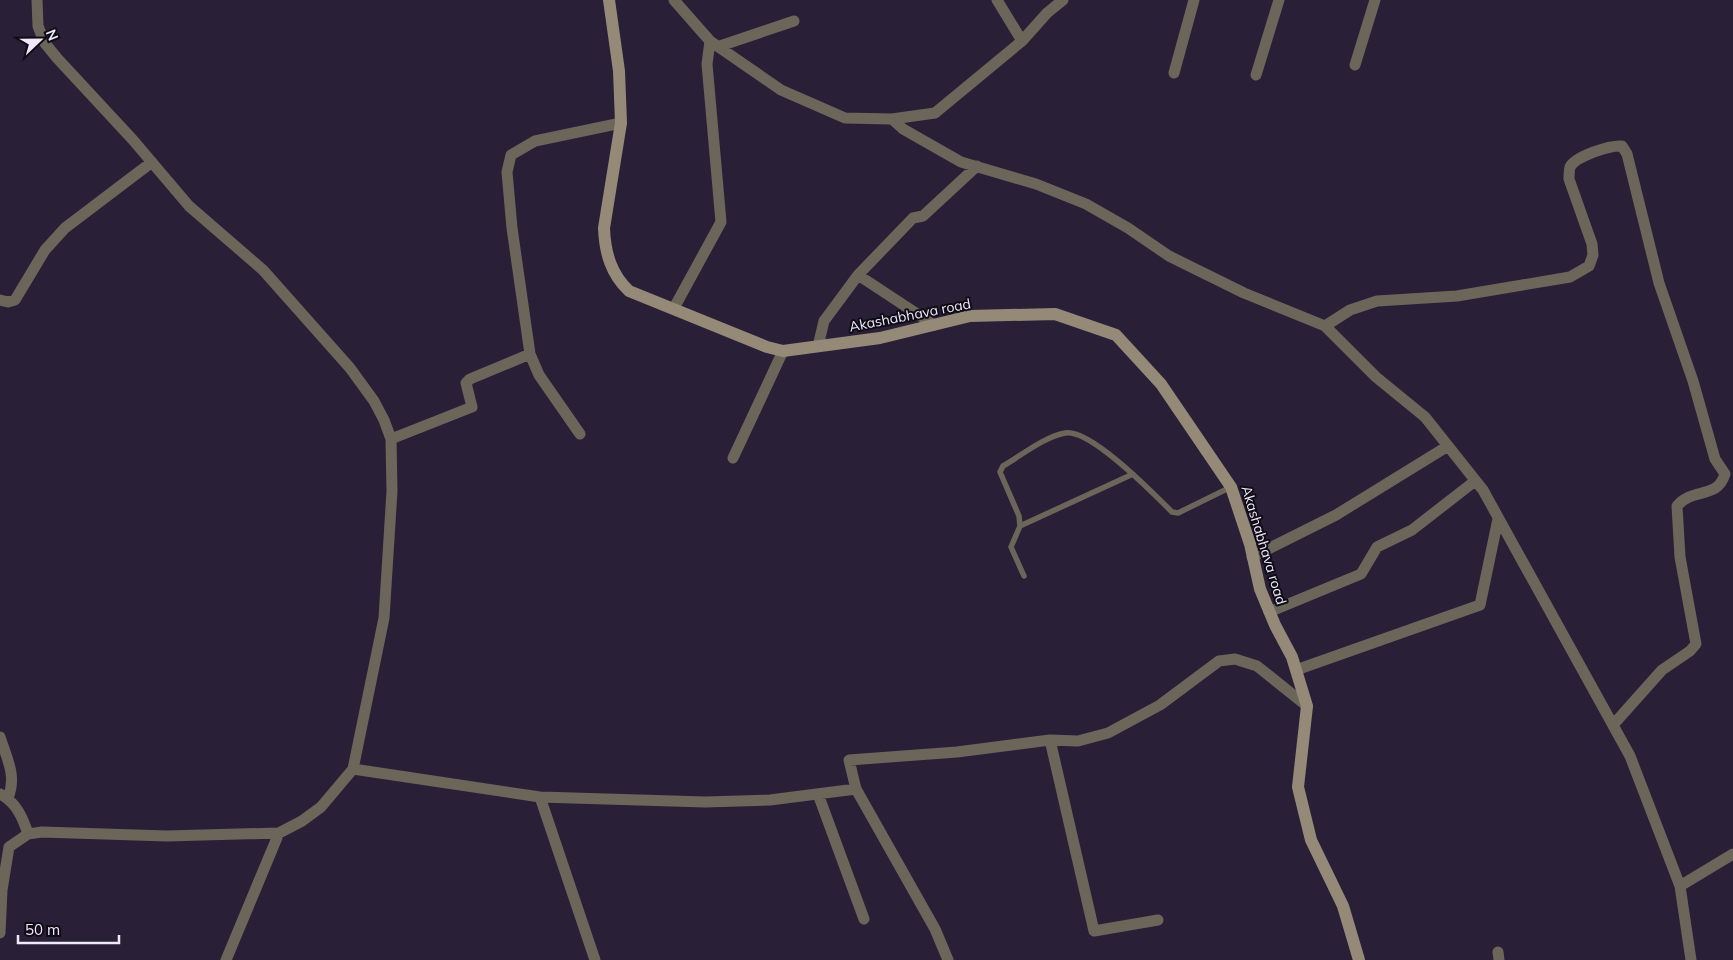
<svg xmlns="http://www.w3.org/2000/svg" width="1733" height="960" viewBox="0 0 1733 960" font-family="Mulish,sans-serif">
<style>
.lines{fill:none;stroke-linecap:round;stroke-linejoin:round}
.lane{stroke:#6c665a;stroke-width:5.5}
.street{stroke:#6c665a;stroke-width:11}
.secondary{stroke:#958a77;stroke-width:12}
.labels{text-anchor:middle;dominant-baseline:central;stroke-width:4;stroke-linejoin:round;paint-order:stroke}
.street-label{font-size:14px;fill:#efeafa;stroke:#100c17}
</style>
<rect width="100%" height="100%" fill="#292038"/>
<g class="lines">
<!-- lane -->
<path class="lane" d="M1020 526 1133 474
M1024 576 1011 547 1020 526 1019 516 1000 472 1003 466C1022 455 1044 437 1065 433 1090 428 1154 494 1172 512L1178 513 1231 487"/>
<!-- street -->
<path class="street" d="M674 0 710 41 781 90 845 118 892 119 935 113 1022 41 1047 13 1063 0
M997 0 1022 41
M720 46 794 21
M1355 65 1375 0
M1174 73 1194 0
M1256 75 1279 0
M892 119 903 129 961 162 1036 184 1086 204 1128 228 1169 256 1244 293 1325 326 1376 377 1425 417 1483 490 1630 756 1680 886 1691 960
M858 275 934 325
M0 300 8 302 15 300 45 250 65 228 152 162
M674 308 721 222 707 64 710 41
M1325 326 1350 310 1377 301 1457 296 1570 277 1589 266 1593 255 1592 244 1569 179C1569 175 1569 171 1570 167 1576 156 1610 145 1622 146L1627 154 1659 283 1693 381 1715 459 1725 474C1717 500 1693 487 1677 506L1680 557 1696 644 1690 651 1662 670 1613 725
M818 346 824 321 858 275 913 218 923 216 977 166
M580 434 539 375 530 354 512 228 507 172 511 155 535 141 621 123
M391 439 472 407 466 383 470 379 530 354
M733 458 783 351
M1252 557 1336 515 1448 446
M1269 612 1361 574 1377 547 1412 530 1475 481
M1296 670 1480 605 1498 519
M0 737C7 759 17 776 8 798
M1050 740 1094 931 1158 920
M353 769 540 797 595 960
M856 789 935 929 948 960
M0 794C16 802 23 818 28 834L42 832 167 836 279 833 302 821 321 807 353 769 384 618 392 491 391 439 384 420 374 401 350 368 263 270 189 206 133 140 57 58 44 42 38 26 37 0
M818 794 864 919
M540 797 705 802 770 800 856 789 849 760 957 752 1050 740 1078 741 1108 733 1160 705 1219 661 1235 659 1257 666 1307 706
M1680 886 1733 854
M0 933 2 890 9 847 28 834
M1498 952 1499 960
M226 960 279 833"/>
<!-- secondary -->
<path class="secondary" d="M609 0 619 71 621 123 604 228C605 253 611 274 629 291L767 347 783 351 880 338 970 316 1055 314 1116 335 1161 384 1231 487 1250 544 1260 589 1275 625 1292 657 1307 706 1298 787 1311 840 1343 906 1359 960"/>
</g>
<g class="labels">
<!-- street labels -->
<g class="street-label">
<text transform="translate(910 315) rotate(-11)">Akashabhava road</text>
<text transform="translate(1264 545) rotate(73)">Akashabhava road</text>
</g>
</g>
<!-- north arrow -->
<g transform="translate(40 40) rotate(68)" stroke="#100c17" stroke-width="4" paint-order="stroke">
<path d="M0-4L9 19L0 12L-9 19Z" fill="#efeafa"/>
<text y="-8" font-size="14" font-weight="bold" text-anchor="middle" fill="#efeafa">N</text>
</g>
<!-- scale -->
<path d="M18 935v8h101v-8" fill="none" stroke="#efeafa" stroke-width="2.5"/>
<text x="25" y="935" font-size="15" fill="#efeafa" stroke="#100c17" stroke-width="4" paint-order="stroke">50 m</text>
</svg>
